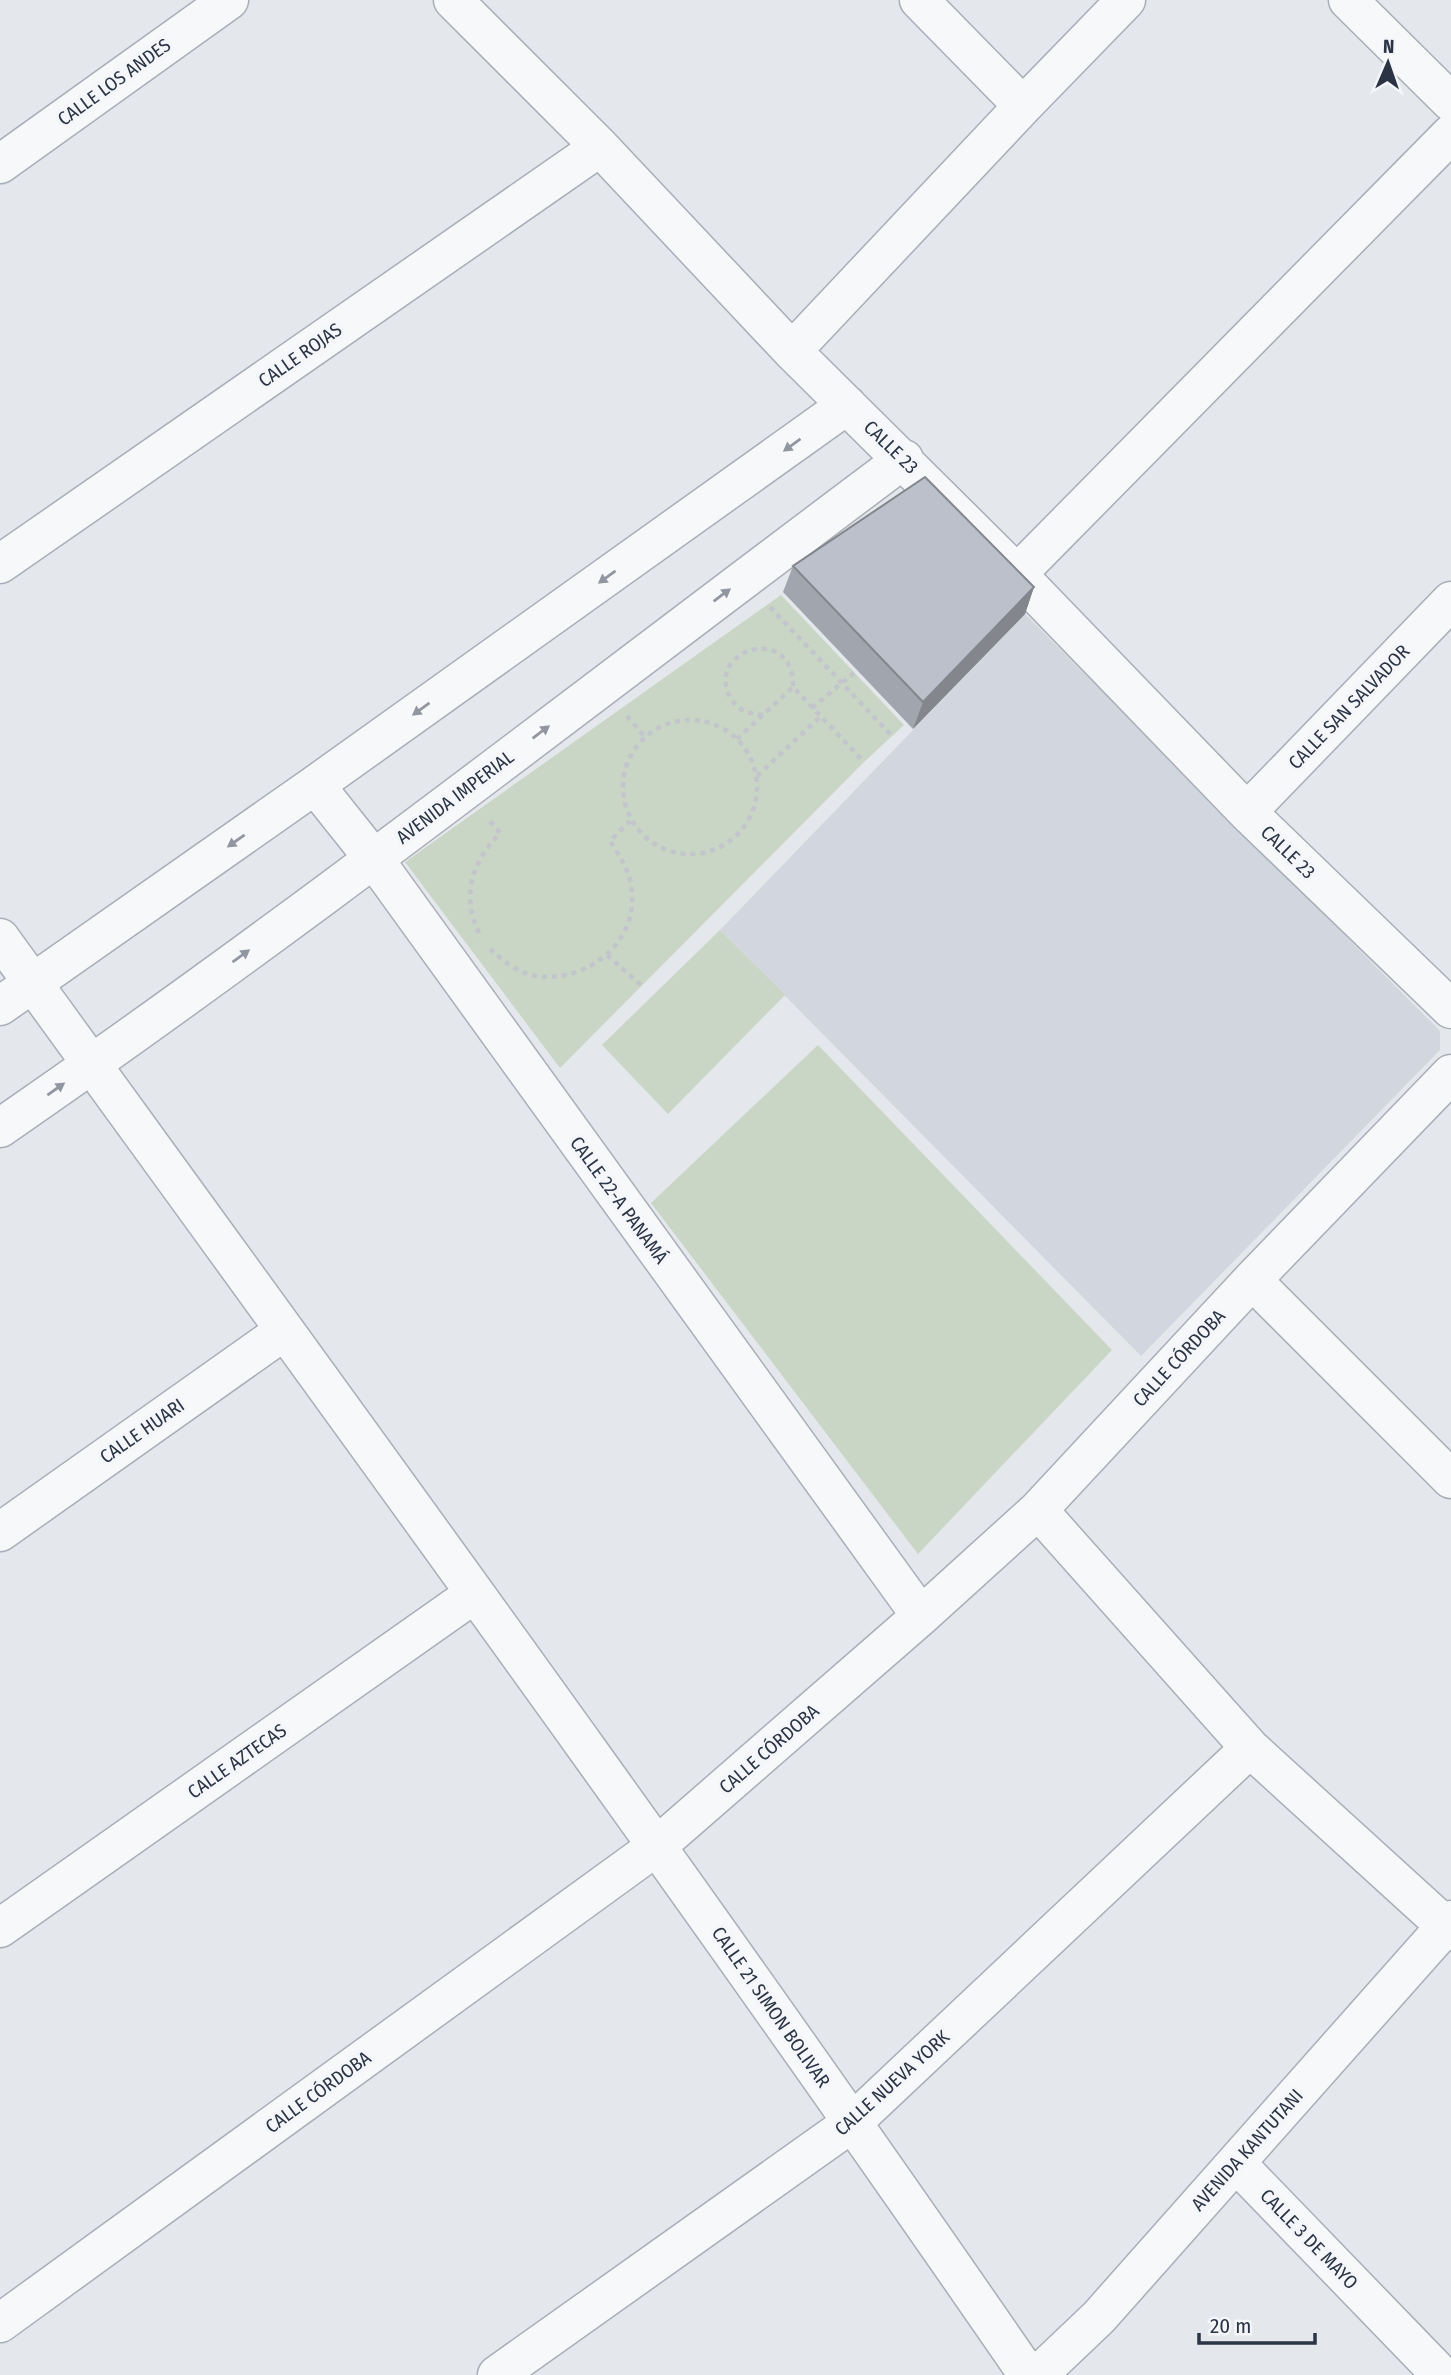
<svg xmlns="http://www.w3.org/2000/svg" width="1451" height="2375" viewBox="0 0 1451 2375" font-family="'Fira Sans Condensed',sans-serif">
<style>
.built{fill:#d2d6de}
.green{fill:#c9d6c5}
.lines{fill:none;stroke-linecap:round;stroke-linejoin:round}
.minor-casing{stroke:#a9aeb7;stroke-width:41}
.path{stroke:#c2c5cb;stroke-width:4.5;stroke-dasharray:5 5;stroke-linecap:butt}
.minor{stroke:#f7f8fa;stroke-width:38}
.wall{fill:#a1a5ae}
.shaded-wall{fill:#83868d}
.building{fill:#bbc0ca;stroke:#83868d;stroke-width:2}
.oneway{fill:#9196a0}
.labels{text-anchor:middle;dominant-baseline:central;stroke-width:7;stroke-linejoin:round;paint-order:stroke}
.street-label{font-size:19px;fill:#2b3445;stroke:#f4f6f9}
</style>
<rect width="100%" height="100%" fill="#e4e7ec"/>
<!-- built -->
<path class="built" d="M1025 614 1440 1031V1050L1141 1356 720 930Z"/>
<!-- green -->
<path class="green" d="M781 595 904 725 864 762 560 1068 405 862Z
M720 930 785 995 668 1114 602 1045Z
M818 1045 1112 1350 918 1554 651 1203Z"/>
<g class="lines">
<defs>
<path id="minor" d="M453 0 600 147 792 351 1017 574 1247 812 1451 1009
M919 0 1023 106
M1348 0 1451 102
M0 164 229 0
M792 351 1023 106 1126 0
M0 564 600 147
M1017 574 1451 134
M315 785 374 859 921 1616
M1247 812 1451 601
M0 938C346 1415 694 1890 1028 2375
M0 1006 315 785 847 405
M0 1128C309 915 604 683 904 459
M1252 1280 1451 1479
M1038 1510 1250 1748 1451 1931
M0 1532 284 1331
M0 1928 474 1594
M1236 2163 1441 2375
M0 2323 657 1846 921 1616 1038 1510 1252 1280 1451 1074
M497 2375 853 2122 1250 1748
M1038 2375 1099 2317 1451 1920"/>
</defs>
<!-- minor casing -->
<use href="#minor" class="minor-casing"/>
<!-- path -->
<path class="path" d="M770 607 892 736
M812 708 855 672
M763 715C749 714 737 710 730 697 705 648 795 623 793 687
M627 716 645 737
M623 787a67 67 0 1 1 134 0a67 67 0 1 1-134 0Z
M737 739 793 687 864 762
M757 776 820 717
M479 933C461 895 472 862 500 833L489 820
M490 949C504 961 518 974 537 976 589 983 641 940 631 885 628 868 619 855 610 841L630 821
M607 955 642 986"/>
<!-- minor -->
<use href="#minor" class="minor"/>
</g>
<!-- wall -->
<path class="wall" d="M793 566 1034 587 1025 614 913 729 783 592Z"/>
<!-- shaded-wall -->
<path class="shaded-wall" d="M1034 587 1025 614 913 729 923 702Z"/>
<!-- building -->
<path class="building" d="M925 477 1034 587 923 702 793 566Z"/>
<!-- one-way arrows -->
<defs><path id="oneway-solid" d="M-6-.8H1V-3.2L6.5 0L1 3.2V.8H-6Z" transform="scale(1.75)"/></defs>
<g class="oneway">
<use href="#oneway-solid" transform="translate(792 445) rotate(144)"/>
<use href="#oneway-solid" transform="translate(607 577) rotate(144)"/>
<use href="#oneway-solid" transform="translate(722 595) rotate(-37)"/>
<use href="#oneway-solid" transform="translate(421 709) rotate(144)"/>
<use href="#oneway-solid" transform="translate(541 732) rotate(-37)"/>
<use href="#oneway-solid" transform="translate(236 841) rotate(145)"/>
<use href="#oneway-solid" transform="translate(241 956) rotate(-36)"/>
<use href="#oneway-solid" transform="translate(56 1089) rotate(-35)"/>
</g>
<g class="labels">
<!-- street labels -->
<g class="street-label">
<text transform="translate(114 82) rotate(-36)">CALLE LOS ANDES</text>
<text transform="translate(300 355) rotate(-35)">CALLE ROJAS</text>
<text transform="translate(891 447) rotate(44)">CALLE 23</text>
<text transform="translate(1349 707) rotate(-46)">CALLE SAN SALVADOR</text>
<text transform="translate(455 797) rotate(-37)">AVENIDA IMPERIAL</text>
<text transform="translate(1288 852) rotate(44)">CALLE 23</text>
<text transform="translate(619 1200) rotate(54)">CALLE 22-A PANAMÁ</text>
<text transform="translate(1179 1358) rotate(-47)">CALLE CÓRDOBA</text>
<text transform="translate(142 1431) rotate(-35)">CALLE HUARI</text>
<text transform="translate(769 1749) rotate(-41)">CALLE CÓRDOBA</text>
<text transform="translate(237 1761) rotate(-35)">CALLE AZTECAS</text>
<text transform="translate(771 2007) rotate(55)">CALLE 21 SIMON BOLIVAR</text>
<text transform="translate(892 2083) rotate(-42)">CALLE NUEVA YORK</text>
<text transform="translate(318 2092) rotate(-36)">CALLE CÓRDOBA</text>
<text transform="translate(1247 2150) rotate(-48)">AVENIDA KANTUTANI</text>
<text transform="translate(1309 2239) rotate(46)">CALLE 3 DE MAYO</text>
</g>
</g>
<!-- north arrow -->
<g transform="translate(1388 63) rotate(2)" stroke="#f4f6f9" stroke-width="5" paint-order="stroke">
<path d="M0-5L12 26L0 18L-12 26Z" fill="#2b3445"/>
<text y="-10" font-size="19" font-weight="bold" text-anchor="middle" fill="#2b3445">N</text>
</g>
<!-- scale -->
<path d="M1199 2333v10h116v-10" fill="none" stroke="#2b3445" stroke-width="3.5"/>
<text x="1210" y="2333" font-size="21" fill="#2b3445" stroke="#f4f6f9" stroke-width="5" paint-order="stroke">20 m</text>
</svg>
